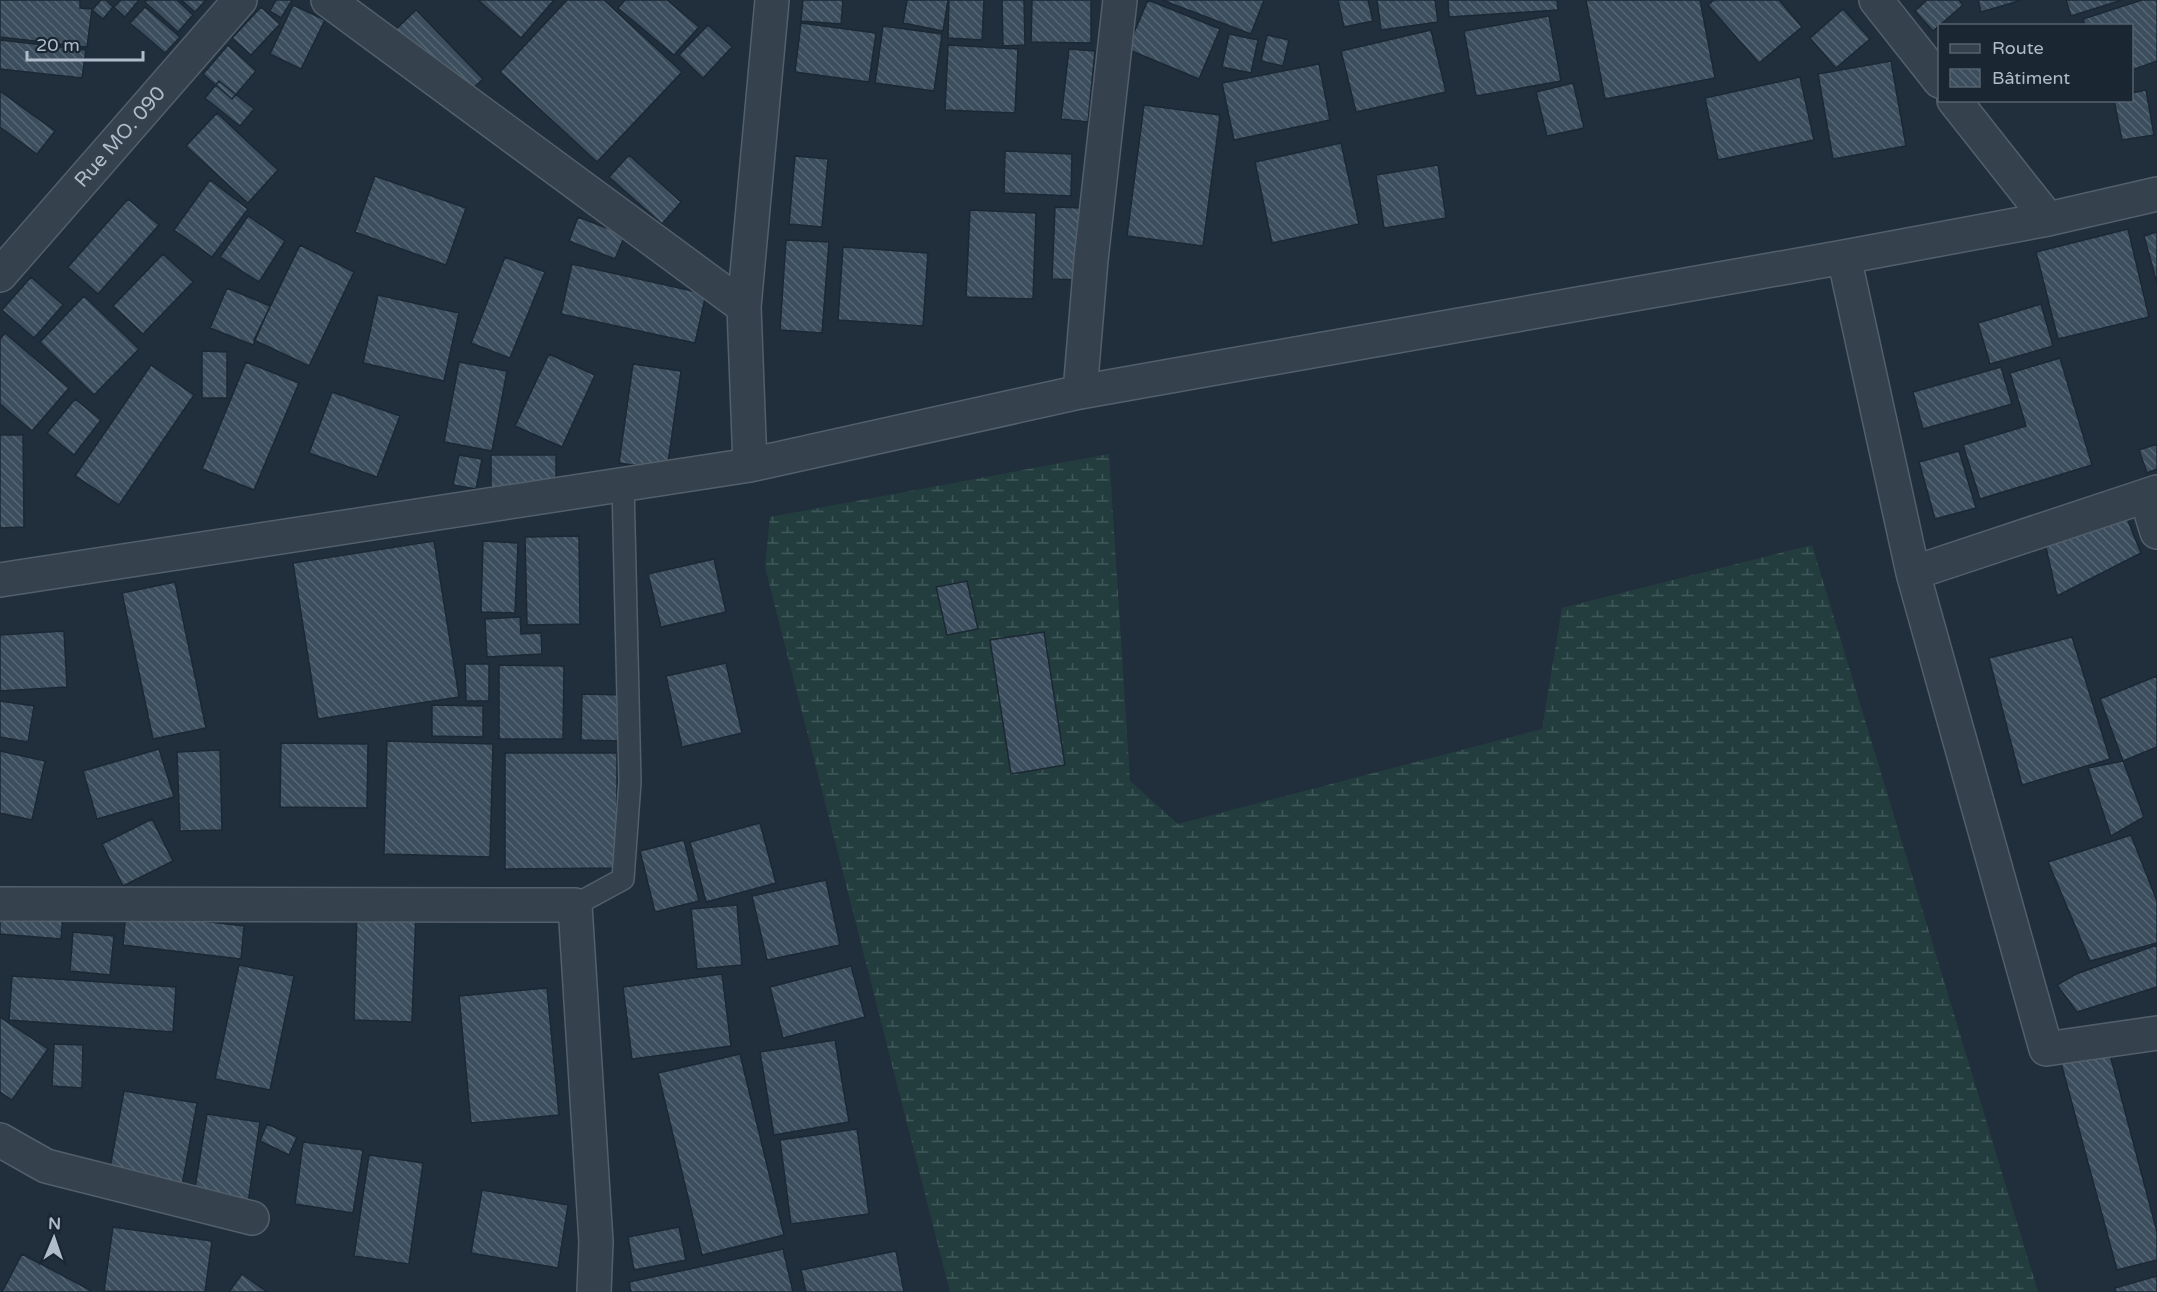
<svg xmlns="http://www.w3.org/2000/svg" width="2157" height="1292" viewBox="0 0 2157 1292" font-family="'Varela Round',sans-serif">
<style>
.wetland{fill:url(#wetland-marsh)}
.building{fill:url(#building-back-hatch);stroke:#1c2834;stroke-width:1.5}
.lines{fill:none;stroke-linecap:round;stroke-linejoin:round}
.service-casing{stroke:#535f6b;stroke-width:24}
.minor-casing{stroke:#535f6b;stroke-width:36}
.tertiary-casing{stroke:#535f6b;stroke-width:36}
.service{stroke:#35414d;stroke-width:21}
.minor{stroke:#35414d;stroke-width:33}
.tertiary{stroke:#35414d;stroke-width:33}
.labels{text-anchor:middle;dominant-baseline:central;stroke-width:5;stroke-linejoin:round;paint-order:stroke}
.street-label{font-size:20px;fill:#b0bcc9;stroke:#1a2632}
</style>
<defs>
<pattern id="wetland-marsh" width="20" height="14" patternUnits="userSpaceOnUse" patternTransform="scale(1.5)"><rect width="20" height="14" fill="#233d3e"/><path d="M1 5h8M5 5V1M11 12h8M15 12V8" fill="none" stroke="#405759"/></pattern>
<pattern id="building-back-hatch" width="6" height="6" patternUnits="userSpaceOnUse" patternTransform="scale(1.5)"><rect width="6" height="6" fill="#3c4e5d"/><path d="M-1 5l2 2M0 0l6 6M5-1l2 2" fill="none" stroke="#566673"/></pattern>
</defs>
<rect width="100%" height="100%" fill="#212f3d"/>
<!-- wetland -->
<path class="wetland" d="M1109 454 1130 781 1178 824 1542 729 1562 608 1812 545 2038 1292H950L765 567 770 517Z"/>
<!-- building -->
<path class="building" d="M0 0H80V8L92 9 87 47 0 37Z
M101 0H106L113 7 103 19 92 10Z
M121 0H139L125 17 114 7Z
M147 0H177L193 15 178 32 145 2Z
M181 0H206L195 12Z
M276 0H292L281 18 270 11Z
M478 0H554L521 38Z
M567 0H604L682 72 597 162 500 72Z
M625 0H667L699 27 674 55 618 8Z
M803 0H843L841 24 801 21Z
M907 0H948L943 31 903 23Z
M949 0H984L982 40 948 38Z
M1002 0H1024L1025 45 1003 46Z
M1032 0H1091V43L1031 42Z
M1148 0 1220 29 1199 79 1127 49Z
M1162 0H1264L1251 34Z
M1338 0H1368L1373 21 1344 27Z
M1377 0H1435L1438 22 1381 30Z
M1448 0H1557L1558 10 1449 17Z
M1586 0H1700L1715 78 1605 99Z
M1714 0H1779L1802 27 1759 63 1708 5Z
M1927 0H1959L1963 5 1933 31 1915 11Z
M1978 0H2022L1981 12Z
M2066 0H2122L2071 16Z
M2142 0H2157V61L2132 70V26H2085L2083 19Z
M293 5 325 20 301 69 270 54Z
M145 7 180 37 165 53 130 23Z
M261 7 280 24 251 55 232 38Z
M1843 9 1870 39 1836 68 1810 38Z
M416 10 483 79 456 104 390 35Z
M1549 16 1561 81 1476 96 1464 31Z
M801 23 876 33 869 82 795 72Z
M708 25 732 47 703 78 679 55Z
M883 26 942 34 934 91 875 83Z
M1431 30 1446 92 1356 112 1341 51Z
M1229 34 1258 40 1251 73 1222 67Z
M1267 35 1289 40 1283 66 1261 61Z
M0 40 86 50 82 78 0 69Z
M228 45 256 71 232 99 203 74Z
M948 45 1018 49 1015 113 945 110Z
M1069 49 1095 51 1088 122 1061 119Z
M1891 61 1906 146 1833 159 1818 74Z
M1319 64 1330 120 1234 140 1222 83Z
M1800 77 1814 140 1718 160 1705 98Z
M219 81 254 109 240 126 205 98Z
M1573 83 1584 128 1547 136 1536 92Z
M2146 90 2154 135 2122 140 2114 100H2132V93Z
M0 91 55 131 37 154 0 127Z
M1144 105 1220 115 1203 246 1127 236Z
M217 113 278 170 248 203 186 146Z
M1341 143 1359 224 1272 243 1255 162Z
M1005 151 1072 154 1071 196 1004 193Z
M629 155 681 202 662 224 609 177Z
M795 156 828 159 822 227 789 224Z
M1438 165 1446 218 1384 228 1376 175Z
M375 176 466 208 446 265 355 232Z
M210 180 248 209 212 257 174 230Z
M128 199 159 225 98 294 68 267Z
M1055 207 1084 208 1082 280 1052 279Z
M970 210 1036 213 1033 299 966 297Z
M248 216 285 241 259 282 220 257Z
M578 217 625 235 615 259 569 241Z
M2128 229 2149 317 2058 339 2036 252Z
M2157 232V283L2144 236Z
M786 240 829 242 822 333 780 330Z
M300 245 354 272 309 366 254 340Z
M843 247 928 253 923 326 838 320Z
M163 254 193 282 143 334 113 306Z
M505 257 545 272 510 358 471 343Z
M572 264 706 294 695 343 561 314Z
M31 277 63 305 34 338 2 310Z
M227 288 270 306 253 345 210 328Z
M378 295 459 313 444 381 363 363Z
M84 296 139 349 94 395 40 342Z
M2041 304 2053 346 1990 364 1978 323Z
M5 333 69 388 32 431 0 404V339Z
M202 351 227 352V398H202Z
M549 354 595 375 562 447 515 426Z
M2060 358 2092 465 1980 499 1963 445 2026 426 2010 373Z
M246 362 299 383 254 490 202 469Z
M459 362 507 371 492 451 444 442Z
M633 364 681 371 667 470 619 463Z
M151 365 194 395 119 505 75 476Z
M2001 367 2012 404 1923 429 1913 392Z
M332 392 400 416 377 477 309 453Z
M75 399 101 420 74 455 47 433Z
M0 435H23L24 527 0 528Z
M2157 444V469L2147 473 2139 450Z
M1959 451 1976 508 1935 519 1919 462Z
M459 455 482 459 476 489 453 485Z
M491 455H556V489H491Z
M2126 516 2141 553 2057 596 2045 543Z
M579 536 580 624 527 625 525 537Z
M434 541 459 697 318 719 293 563Z
M483 541 518 543 515 613 481 612Z
M714 559 726 612 661 627 648 574Z
M967 581 978 629 947 635 936 587Z
M175 582 206 728 153 739 122 593Z
M520 617 521 634 541 633 542 654 487 657 485 619Z
M64 631 67 687 0 691V635Z
M1044 632 1065 765 1011 774 990 640Z
M2072 637 2110 759 2022 785 1989 658Z
M726 663 742 733 682 747 666 676Z
M465 664H489V701H466Z
M499 665 564 666 563 739H499Z
M2157 676V747L2123 761 2100 699Z
M582 694 623 695 621 741 581 740Z
M0 701 34 706 28 742 0 737Z
M432 705 483 706V737L432 736Z
M387 741 493 744 490 857 384 854Z
M281 743 368 744 367 808 280 807Z
M159 749 174 797 97 819 83 771Z
M220 750 222 830 180 831 177 752Z
M0 751 45 761 32 820 0 813Z
M505 753H617V868L505 869Z
M2123 761 2144 817 2111 836 2088 768Z
M152 819 173 861 123 886 102 844Z
M760 823 776 883 706 902 690 842Z
M2131 835 2157 901V943L2090 961 2048 862Z
M684 840 699 901 655 912 640 851Z
M826 880 840 945 767 960 752 896Z
M737 905 742 965 697 969 691 909Z
M0 910 63 914 61 939 0 934Z
M357 910 416 912 412 1022 354 1020Z
M126 912 244 926 241 959 123 945Z
M73 932 114 936 110 975 70 971Z
M2157 945V987L2077 1012 2057 985 2076 974Z
M239 965 294 976 270 1090 215 1079Z
M851 966 865 1017 783 1038 770 987Z
M722 974 731 1046 632 1059 623 987Z
M12 976 176 987 173 1032 9 1020Z
M547 988 559 1115 471 1123 459 996Z
M0 1017 48 1049 12 1100 0 1092Z
M835 1040 849 1122 774 1135 760 1052Z
M54 1044 83 1045 82 1088 52 1086Z
M2109 1051 2157 1232V1260L2117 1270 2061 1063Z
M740 1054 784 1235 702 1255 658 1073Z
M124 1091 197 1103 181 1191 108 1179Z
M207 1114 260 1122 248 1203 194 1194Z
M267 1124 297 1137 289 1155 260 1141Z
M857 1129 869 1214 791 1224 780 1140Z
M303 1142 363 1150 353 1213 295 1204Z
M369 1155 423 1163 409 1264 354 1256Z
M482 1190 568 1205 558 1268 471 1253Z
M113 1227 212 1241 205 1292 104 1291Z
M679 1227 686 1260 634 1270 628 1237Z
M783 1249 793 1292H631L629 1282Z
M896 1251 904 1292H806L801 1270Z
M22 1254 90 1290 89 1292H2Z
M242 1274 267 1292H229Z
M2157 1276V1292H2116L2115 1288Z"/>
<g class="lines">
<defs>
<path id="service" d="M575 905 623 879 630 782 623 485"/>
<path id="minor" d="M328 0 744 307
M1876 0 1940 81
M1954 100 2048 219
M1844 257 1913 573
M1080 392 1091 260 1120 0
M750 465 744 307 772 0
M2157 492 1913 573 2046 1049 2157 1033
M2146 496 2157 532
M0 580 750 465 1080 392 1844 257 2048 219 2157 194
M0 904 575 905 596 1242 594 1292
M0 1140 46 1166 252 1218"/>
<g id="tertiary">
<path id="s1" d="M0 275 240 0"/>
</g>
</defs>
<!-- service casing -->
<use href="#service" class="service-casing"/>
<!-- minor casing -->
<use href="#minor" class="minor-casing"/>
<!-- tertiary casing -->
<use href="#tertiary" class="tertiary-casing"/>
<!-- service -->
<use href="#service" class="service"/>
<!-- minor -->
<use href="#minor" class="minor"/>
<!-- tertiary -->
<use href="#tertiary" class="tertiary"/>
</g>
<g class="labels">
<!-- street labels -->
<g class="street-label">
<text stroke="none"><textPath href="#s1" startOffset="183">Rue MO. 090</textPath></text>
</g>
</g>
<!-- legend -->
<rect x="1938" y="24" width="195" height="78" fill="#1a2632" stroke="#56626e" stroke-width="1.5"/>
<rect x="1950" y="44" width="30" height="9" fill="#35414d" stroke="#56626e" stroke-width="1.5"/>
<text x="1992" y="54" font-size="18" fill="#b0bcc9">Route</text>
<rect x="1950" y="69" width="30" height="18" fill="url(#building-back-hatch)" stroke="#56626e" stroke-width="1.5"/>
<text x="1992" y="84" font-size="18" fill="#b0bcc9">Bâtiment</text>
<!-- north arrow -->
<g transform="translate(54 1238) rotate(2)" stroke="#1a2632" stroke-width="4.5" paint-order="stroke">
<path d="M0-4.5L10 22L0 15L-10 22Z" fill="#b0bcc9"/>
<text y="-9" font-size="16" font-weight="bold" text-anchor="middle" fill="#b0bcc9">N</text>
</g>
<!-- scale -->
<path d="M27 51v9h116v-9" fill="none" stroke="#b0bcc9" stroke-width="3"/>
<text x="36" y="51" font-size="18" fill="#b0bcc9" stroke="#1a2632" stroke-width="4.5" paint-order="stroke">20 m</text>
</svg>
